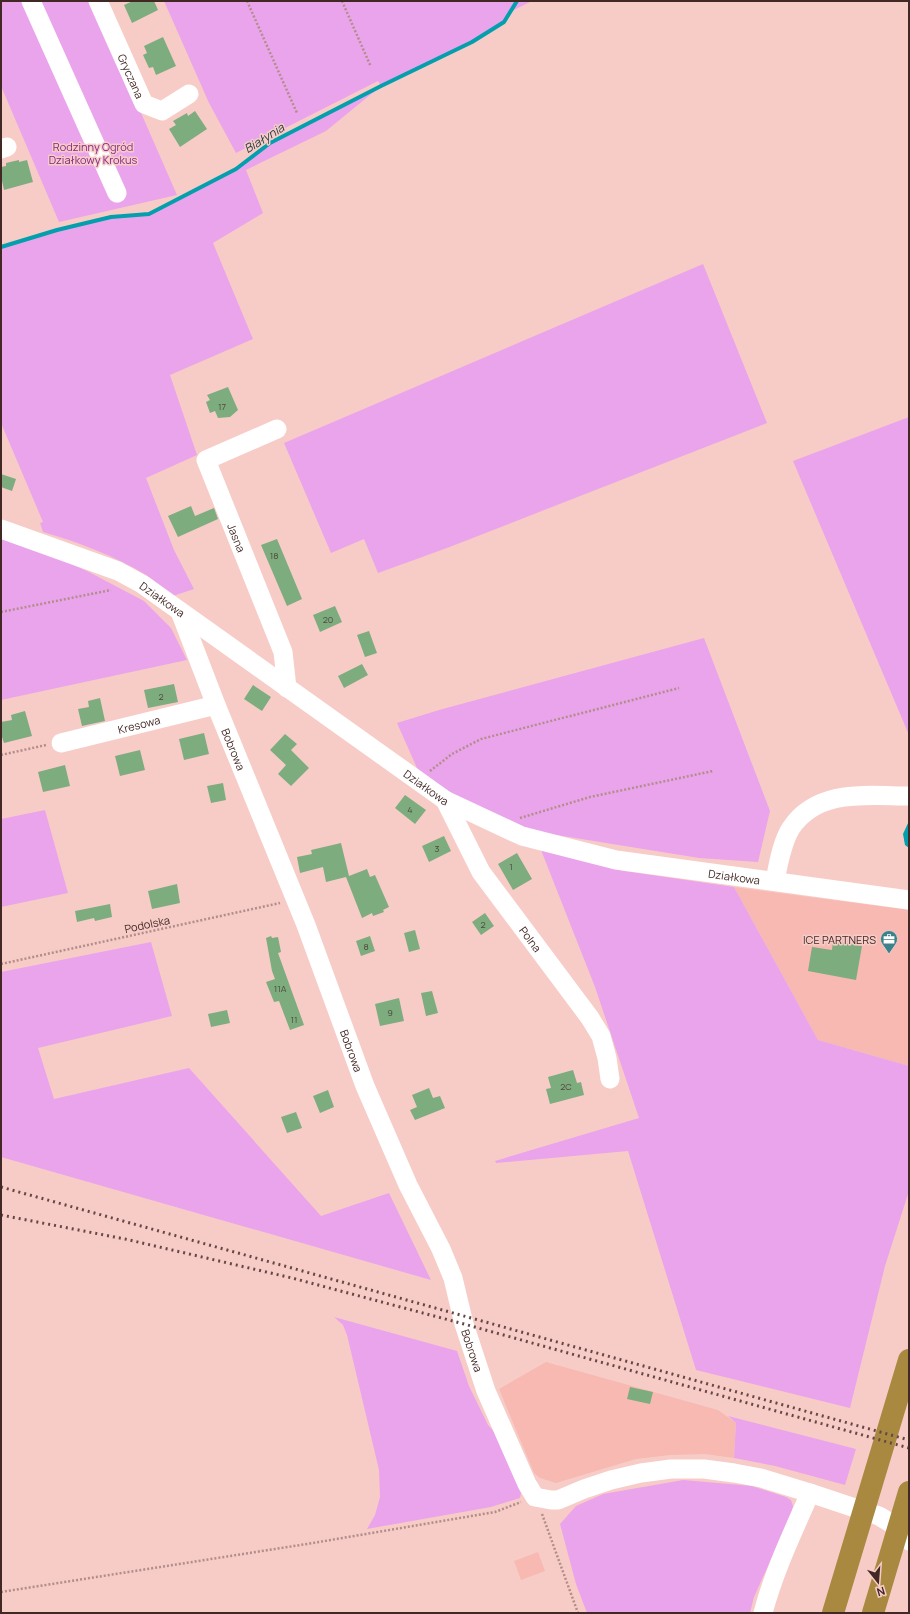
<svg xmlns="http://www.w3.org/2000/svg" width="910" height="1614" viewBox="0 0 910 1614" font-family="Manrope,sans-serif">
<style>
.built{fill:#f7b9b2}
.green{fill:#eaa4ec}
.water{fill:#039fad}
.lines{fill:none;stroke-linecap:round;stroke-linejoin:round}
.stream{stroke:#039fad;stroke-width:4}
.building{fill:#7dac7f}
.path{stroke:#b28d89;stroke-width:2.5;stroke-dasharray:2 2;stroke-linecap:butt}
.minor{stroke:#fff;stroke-width:19}
.highway{stroke:#a98940;stroke-width:22}
.rail{stroke:#654845;stroke-width:3;stroke-dasharray:2 4;stroke-linecap:butt}
.labels{text-anchor:middle;dominant-baseline:central;stroke-width:3;stroke-linejoin:round;paint-order:stroke}
.number-label{font-size:9px;fill:#51493c}
.street-label{font-size:11px;fill:#422825;stroke:#f7ccc7}
.park-label{font-size:11px;fill:#802684;stroke:#f7ccc7}
.poi-label{font-size:11px;fill:#422825;stroke:#f7ccc7;text-anchor:end}
.water-label{font-size:12px;font-style:italic;fill:#264145;stroke:#f7ccc7}
</style>
<rect width="100%" height="100%" fill="#f7ccc7"/>
<!-- built -->
<path class="built" d="M734 887 909 910V1066L818 1040Z
M546 1362 718 1410 736 1423 734 1458 705 1454 670 1455 636 1459 556 1483 540 1478 534 1473 499 1389Z
M538 1552 545 1571 521 1580 514 1561Z"/>
<!-- green -->
<path class="green" d="M1 1H92L177 195 59 222 1 86Z
M164 1H532L510 12 504 22 472 42 381 86 326 131 246 170 263 213 213 243 253 339 170 375 197 455 146 478 174 550 194 589 173 596C164 589 155 581 146 575 115 556 78 542 43 532L40 523 43 522 1 423V247L57 230 111 217 149 214 236 169 270 143 381 86 378 81 236 153 209 103Z
M703 264 767 423 447 548 378 573 364 539 331 553 284 443Z
M909 417V735L793 461Z
M1 537 28 545 87 571 144 601 171 628 187 660 1 700Z
M704 638 770 811 758 862 699 858 538 832 488 814 451 794 417 768 397 723 439 710Z
M45 810 68 893 1 907V819Z
M541 850 624 871 734 887 818 1040 909 1066V1191L885 1266 850 1408 696 1370 628 1151 496 1163 495 1161 639 1118 595 987Z
M151 942 172 1016 38 1048 54 1099 189 1068 321 1216 389 1193 431 1280 1 1157V972Z
M334 1317 457 1351 469 1386 488 1425 497 1435 518 1483 521 1493 520 1498 491 1507 367 1529 375 1515 380 1497 379 1470 347 1335 343 1325Z
M728 1416 856 1449 845 1485 775 1466 734 1458 736 1423Z
M683 1480 752 1486 786 1497 791 1500 793 1506 791 1515 754 1597 750 1613H587L576 1584 560 1524 576 1506 603 1494Z"/>
<!-- water -->
<path class="water" d="M909 821V848L905 845 903 834Z"/>
<g class="lines">
<!-- stream -->
<path class="stream" d="M1 247 57 230 111 217 149 214 236 169 270 143 381 86 472 42 504 22 517 1"/>
</g>
<!-- building -->
<path class="building" d="M133 1H154L158 10 132 23 124 5Z
M163 37 176 66 156 75 153 67 149 68 143 55 147 53 144 46Z
M195 111 207 129 180 147 169 129 176 125 173 121 187 113 188 116Z
M19 160V162L27 160 33 182 4 190 1 176V167L6 166V163Z
M228 387 238 410 230 417 218 418 215 411 210 413 206 402 210 400 207 395Z
M1 474 16 479 12 491 1 487Z
M191 506 195 516 214 508 218 519 178 537 168 516Z
M277 539 302 599 287 606 261 545Z
M335 606 342 622 320 632 313 615Z
M369 631 377 653 365 657 357 635Z
M362 664 368 675 344 688 338 676Z
M174 684 178 702 148 708 144 690Z
M253 685 271 697 262 711 244 699Z
M100 698 105 721 82 726 78 709 89 707 88 701Z
M25 711 32 736 4 743 1 734V722L12 720 11 715Z
M204 733 209 754 184 760 179 739Z
M285 734 297 744 291 750 309 768 291 786 278 774 286 765 270 750Z
M140 750 145 770 120 776 115 756Z
M65 765 70 786 43 792 38 772Z
M223 783 226 800 211 803 207 786Z
M405 795 426 810 415 824 395 808Z
M444 836 451 851 429 862 422 846Z
M341 843 349 876 367 869 370 877 375 875 389 907 383 910 384 912 373 916 372 913 362 918 346 877 326 882 323 867 300 873 297 857 312 854 311 850Z
M517 853 532 879 513 890 498 864Z
M177 884 180 903 152 909 148 891Z
M110 904 112 917 95 921 94 918 77 922 75 911Z
M485 913 494 926 481 935 472 922Z
M415 930 420 949 409 952 404 933Z
M271 936 272 938 278 937 281 952 278 953 304 1025 290 1030 279 1001 274 1002 266 982 275 979 272 971 266 938Z
M370 936 375 951 361 956 356 941Z
M833 941 862 946 856 980 808 971 812 947 832 950Z
M432 991 438 1013 426 1016 421 993Z
M399 998 404 1021 380 1026 375 1004Z
M227 1010 230 1023 211 1027 208 1014Z
M573 1070 577 1083 581 1082 584 1095 550 1104 546 1089 551 1088 548 1077Z
M429 1088 433 1098 440 1096 445 1108 415 1120 410 1110 417 1107 412 1095Z
M328 1090 334 1107 320 1113 313 1096Z
M296 1112 302 1128 287 1133 281 1117Z
M630 1387 653 1392 650 1404 627 1399Z"/>
<g class="lines">
<!-- path -->
<path class="path" d="M247 1 297 113
M342 1 371 67
M1 612 111 590
M1 755 46 745
M430 771 452 754 481 739 679 688
M520 818 590 797 713 771
M1 964 280 903
M542 1514 578 1613
M1 1592 313 1543 495 1512 521 1502"/>
<!-- minor -->
<g class="minor">
<path d="M31 1 117 193"/>
<path id="s1" d="M98 1 144 104 162 111 189 94"/>
<path d="M1 149 7 147"/>
<path id="s2" d="M277 429 206 460 283 652 287 688"/>
<path id="s3" d="M1 529 118 571 142 584 445 800 522 836 616 860 909 900"/>
<path id="s4" d="M181 614 216 705 306 925 365 1086 408 1185 441 1249 453 1278 464 1324 486 1391 527 1484 535 1497 551 1500H558L584 1489 611 1480 641 1473 671 1469H704L734 1473 761 1478 810 1493 879 1516 894 1525 909 1541"/>
<path id="s5" d="M61 743 216 705"/>
<path id="s6" d="M445 800 481 872 590 1018 601 1036 607 1058 610 1079"/>
<path d="M775 881C778 865 782 842 791 828 818 788 868 796 909 796"/>
<path d="M763 1613C774 1571 793 1532 810 1493"/>
</g>
<!-- highway -->
<path class="highway" d="M833 1613 909 1360
M873 1613 909 1492"/>
<!-- rail -->
<path class="rail" d="M1 1187 909 1440
M1 1215 125 1239 292 1278 464 1324 909 1448"/>
</g>
<!-- icons -->
<defs>
<symbol id="office-pin" viewBox="-11 -11 22 30"><path d="M0 17L-7.5 6A9.5 9.5 0 1 1 7.5 6Z" fill="#3b828b" stroke="#f7ccc7"/><path d="M-6-3h4V-5.5h4V-3h4V5H-6ZM-1-4.5V-3h2v-1.5ZM-6 0V1H6V0Z" fill="#fff"/></symbol>
</defs>
<g fill-rule="evenodd">
<use href="#office-pin" x="879" y="929" width="20" height="27"/>
</g>
<g class="labels">
<!-- number labels -->
<g class="number-label">
<text x="222" y="406">17</text>
<text x="274" y="555">18</text>
<text x="328" y="619">20</text>
<text x="161" y="696">2</text>
<text x="410" y="809">4</text>
<text x="437" y="848">3</text>
<text x="511" y="866">1</text>
<text x="483" y="924">2</text>
<text x="366" y="946">8</text>
<text x="280" y="988">11A</text>
<text x="390" y="1012">9</text>
<text x="294" y="1019">11</text>
<text x="566" y="1086">2C</text>
</g>
<!-- street labels -->
<g class="street-label">
<text stroke="none"><textPath href="#s1" startOffset="82">Gryczana</textPath></text>
<text stroke="none"><textPath href="#s2" startOffset="161">Jasna</textPath></text>
<text stroke="none"><textPath href="#s3" startOffset="177">Działkowa</textPath></text>
<text stroke="none"><textPath href="#s5" startOffset="80">Kresowa</textPath></text>
<text stroke="none"><textPath href="#s4" startOffset="145">Bobrowa</textPath></text>
<text stroke="none"><textPath href="#s3" startOffset="501">Działkowa</textPath></text>
<text stroke="none"><textPath href="#s3" startOffset="825">Działkowa</textPath></text>
<text transform="translate(147 924) rotate(-12)">Podolska</text>
<text stroke="none"><textPath href="#s6" startOffset="164">Polna</textPath></text>
<text stroke="none"><textPath href="#s4" startOffset="469">Bobrowa</textPath></text>
<text stroke="none"><textPath href="#s4" startOffset="793">Bobrowa</textPath></text>
</g>
<!-- park labels -->
<g class="park-label">
<text x="93" y="146">Rodzinny Ogród<tspan x="93" dy="13">Działkowy Krokus</tspan></text>
</g>
<!-- poi labels -->
<g class="poi-label">
<text x="876" y="939">ICE PARTNERS</text>
</g>
<!-- water labels -->
<g class="water-label">
<text transform="translate(264 138) rotate(-32)">Białynia</text>
</g>
</g>
<!-- border -->
<rect width="910" height="1614" fill="none" stroke="#422825" stroke-width="4"/>
<!-- north arrow -->
<g transform="translate(878 1582) rotate(163)" stroke="#f7ccc7" stroke-width="3" paint-order="stroke">
<path d="M0-3L7 15L0 10L-7 15Z" fill="#422825"/>
<text y="-6" font-size="11" font-weight="bold" text-anchor="middle" fill="#422825">N</text>
</g>
</svg>
